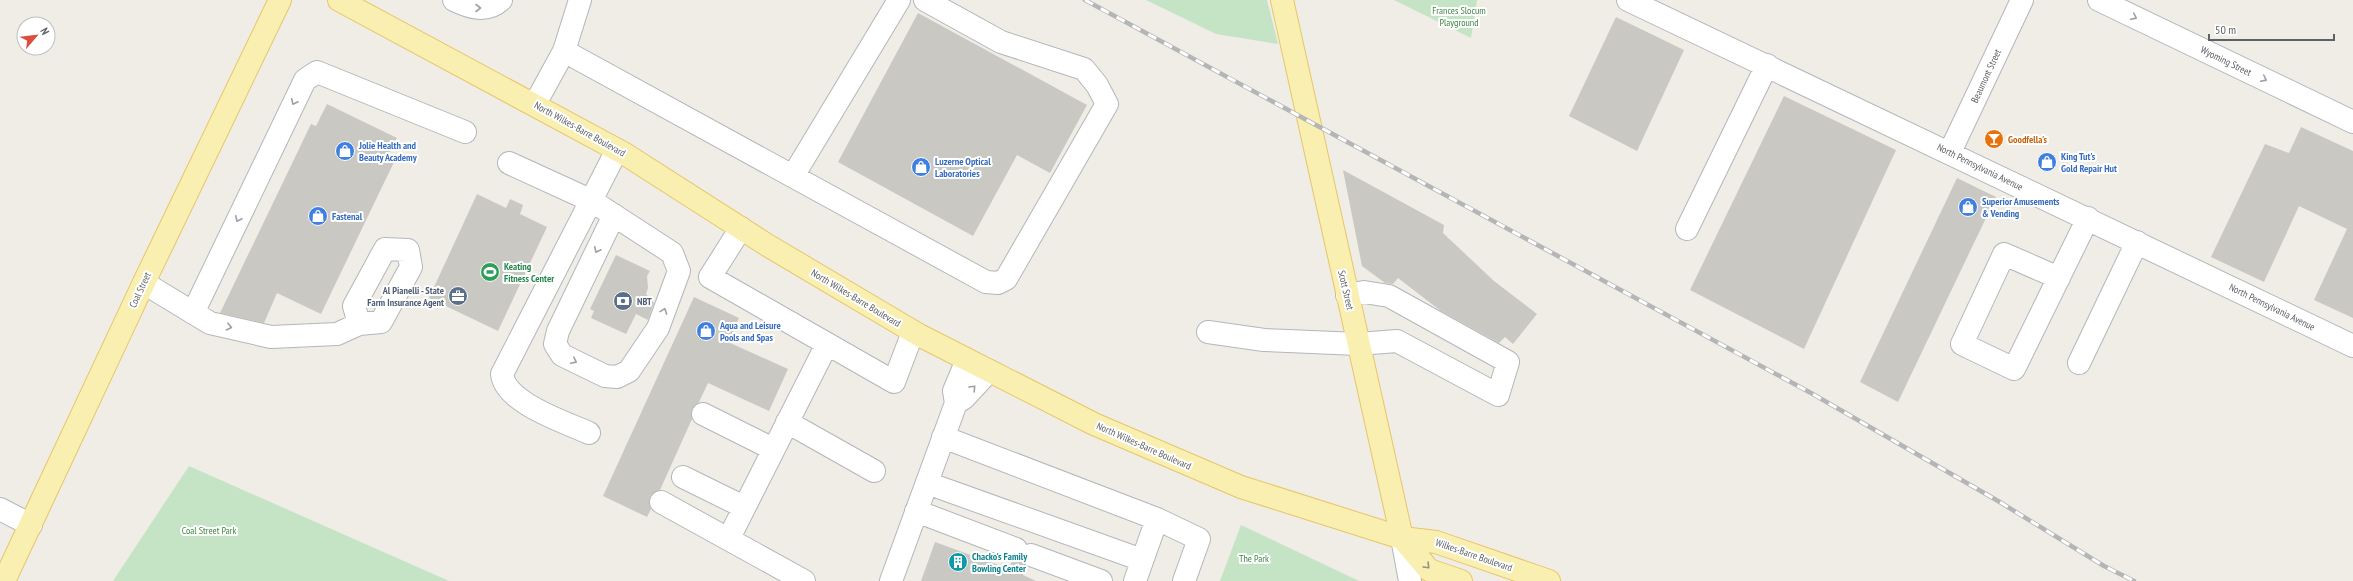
<svg xmlns="http://www.w3.org/2000/svg" width="2353" height="581" viewBox="0 0 2353 581" font-family="'PT Sans Narrow',sans-serif">
<style>
.green{fill:#c4e4c5}
.building{fill:#cac8c2}
.lines{fill:none;stroke-linecap:round;stroke-linejoin:round}
.minor-casing{stroke:#b3b6ba;stroke-width:24}
.major-casing{stroke:#e7c666;stroke-width:24}
.minor{stroke:#fff;stroke-width:22}
.major{stroke:#f9efb0;stroke-width:22}
.rail-casing{stroke:#b4b5b5;stroke-width:4.5}
.rail{stroke:#fff;stroke-width:3;stroke-dasharray:9;stroke-linecap:butt}
.oneway{stroke:#9ea0a3}
.oneway2{stroke:#94937f}
.labels{text-anchor:middle;dominant-baseline:central;stroke-width:4;stroke-linejoin:round;paint-order:stroke}
.park-label{font-size:10px;fill:#3d8542;stroke:#fff}
.street-label{font-size:10px;fill:#5e6165;stroke:#fff}
.food-label{font-size:10px;font-weight:bold;fill:#c56008;stroke:#fff;text-anchor:start}
.shop-label{font-size:10px;font-weight:bold;fill:#366cbe;stroke:#fff;text-anchor:start}
.leisure-label{font-size:10px;font-weight:bold;fill:#27864d;stroke:#fff;text-anchor:start}
.service-label{font-size:10px;font-weight:bold;fill:#4e5e75;stroke:#fff;text-anchor:end}
.culture-label{font-size:10px;font-weight:bold;fill:#0d838f;stroke:#fff;text-anchor:start}
</style>
<rect width="100%" height="100%" fill="#efede6"/>
<!-- green -->
<path class="green" d="M1146 0H1267L1278 44 1216 34Z
M1394 0H1477L1471 38Z
M189 466 449 581H113Z
M1241 525 1359 581H1220Z"/>
<!-- building -->
<path class="building" d="M918 13 1087 105 1050 173 1017 155 973 236 838 162Z
M1616 17 1684 50 1637 151 1569 116Z
M1784 96 1896 150 1804 349 1690 290Z
M327 104 397 138 386 159 394 162 321 314 277 293 264 323 220 313 311 124 316 126Z
M2301 127 2353 151V318L2314 300 2347 229 2299 206 2264 282 2211 257 2265 144 2289 153Z
M1343 170 1444 225 1443 233 1494 281 1537 314 1513 344 1505 337 1499 343 1441 311 1398 278 1393 284 1385 283 1362 266Z
M1957 178 1996 197 1898 402 1860 382Z
M477 194 506 208 510 199 523 205 520 214 547 227 498 331 429 298Z
M616 255 650 271 647 276 648 288 646 294 654 303 648 320 636 314 626 334 591 318 594 311 590 309Z
M694 297 739 318 728 342 788 369 769 411 708 383 699 402 692 409V419L660 490 650 496 649 503 651 509 647 517 603 496Z
M935 542 1009 569 1012 561 1020 560 1026 567 1023 575 1036 581H921Z"/>
<g class="lines">
<defs>
<path id="minor" d="M454 0C470 8 487 13 501 0
M1628 0 2353 346
M2099 0 2353 122
M564 51 580 0
M535 104 564 51 986 282 998 283 1006 279 1107 104 1097 85 1084 69 1001 42 925 0
M1950 152 2022 0
M509 163 592 201 672 253 679 271 658 328 629 371 617 377 605 376 562 355 555 344 558 331 614 215
M793 176 899 0
M741 228 710 277 894 382 913 332
M1687 229 1767 65
M385 249 408 250 411 267 381 322 359 324 354 306Z
M2059 278 2004 254 1962 344 2014 369 2088 218
M144 283 210 323 271 337 337 334 359 324
M193 313 305 80 317 72 465 132
M1208 332 1264 340 1358 344 1397 341 1498 395 1508 362 1389 296 1364 292 1347 295
M2079 363 2137 242
M956 403 964 398 989 371
M703 414 773 449
M787 422 874 471
M589 433C565 422 505 403 502 374L617 150
M943 437 1157 519 1135 581
M683 477 744 507
M927 483 1142 560
M661 502 804 581
M0 509 31 525
M916 511 1016 549
M1157 519 1199 539 1184 581
M729 538 827 344
M1402 538 1410 581
M1031 555 1101 581
M891 581 956 403 954 391 967 360"/>
<path id="major" d="M339 0 625 154 767 245 919 335 1094 424 1241 487 1402 538 1436 542 1549 581
M1282 0 1402 538 1429 570 1461 581
M4 581 147 276 280 0"/>
</defs>
<!-- minor casing -->
<use href="#minor" class="minor-casing"/>
<!-- major casing -->
<use href="#major" class="major-casing"/>
<!-- minor -->
<use href="#minor" class="minor"/>
<!-- major -->
<use href="#major" class="major"/>
<defs>
<path id="rail" d="M1085 0 1811 393 1998 501 2104 566 2134 581"/>
</defs>
<!-- rail casing -->
<use href="#rail" class="rail-casing"/>
<!-- rail -->
<use href="#rail" class="rail"/>
</g>
<!-- one-way arrows -->
<defs><path id="oneway-chevron" d="M-2-3.5L2.5 0L-2 3.5" fill="none" stroke-width="1.6" stroke-linecap="round" stroke-linejoin="round"/></defs>
<g class="oneway">
<use href="#oneway-chevron" transform="translate(478 8)"/>
<use href="#oneway-chevron" transform="translate(2134 17) rotate(26)"/>
<use href="#oneway-chevron" transform="translate(2264 79) rotate(26)"/>
<use href="#oneway-chevron" transform="translate(294 102) rotate(116)"/>
<use href="#oneway-chevron" transform="translate(238 219) rotate(116)"/>
<use href="#oneway-chevron" transform="translate(597 250) rotate(116)"/>
<use href="#oneway-chevron" transform="translate(664 311) rotate(-70)"/>
<use href="#oneway-chevron" transform="translate(229 327) rotate(13)"/>
<use href="#oneway-chevron" transform="translate(574 361) rotate(27)"/>
<use href="#oneway-chevron" transform="translate(973 388) rotate(-47)"/>
</g>
<use class="oneway2" href="#oneway-chevron" transform="translate(1427 566) rotate(45)"/>
<!-- icons -->
<defs>
<symbol id="bar-disc" viewBox="-11 -11 22 22"><circle r="9.5" fill="#e8710a" stroke="#fff"/><path d="M-6-5H6L.8 .8V4.5H3.5V6h-7V4.5H-.8V.8Z" fill="#fff"/></symbol>
<symbol id="shop-disc" viewBox="-11 -11 22 22"><circle r="9.5" fill="#3f7fe0" stroke="#fff"/><path d="M-5-2.5h2.3a2.7 3.5 0 0 1 5.4 0H5L5.5 6h-11ZM-1.5-2.5h3a1.5 2.3 0 0 0-3 0Z" fill="#fff"/></symbol>
<symbol id="stadium-disc" viewBox="-11 -11 22 22"><circle r="9.5" fill="#2e9e5b" stroke="#fff"/><path d="M0-5a6.5 5 0 1 0 0 10a6.5 5 0 1 0 0-10ZM-3.5-1.8h7v3.6h-7Z" fill="#fff"/></symbol>
<symbol id="office-disc" viewBox="-11 -11 22 22"><circle r="9.5" fill="#5c6f8a" stroke="#fff"/><path d="M-6-3h4V-5.5h4V-3h4V5H-6ZM-1-4.5V-3h2v-1.5ZM-6 0V1H6V0Z" fill="#fff"/></symbol>
<symbol id="bank-disc" viewBox="-11 -11 22 22"><circle r="9.5" fill="#5c6f8a" stroke="#fff"/><path d="M-6-4H6V4H-6ZM0-2.3a2.3 2.3 0 1 0 0 4.6a2.3 2.3 0 1 0 0-4.6Z" fill="#fff"/></symbol>
<symbol id="building-disc" viewBox="-11 -11 22 22"><circle r="9.5" fill="#0f9aa8" stroke="#fff"/><path d="M-4-6H4V6H1V3H-1V6H-4ZM-2.5-4.3h1.7v1.8h-1.7ZM.8-4.3h1.7v1.8H.8ZM-2.5-1h1.7V.8h-1.7ZM.8-1h1.7V.8H.8Z" fill="#fff"/></symbol>
</defs>
<g fill-rule="evenodd">
<use href="#bar-disc" x="1983" y="128" width="22" height="22"/>
<use href="#shop-disc" x="334" y="140" width="22" height="22"/>
<use href="#shop-disc" x="2036" y="151" width="22" height="22"/>
<use href="#shop-disc" x="910" y="156" width="22" height="22"/>
<use href="#shop-disc" x="1957" y="196" width="22" height="22"/>
<use href="#shop-disc" x="307" y="205" width="22" height="22"/>
<use href="#stadium-disc" x="479" y="261" width="22" height="22"/>
<use href="#office-disc" x="447" y="285" width="22" height="22"/>
<use href="#bank-disc" x="612" y="290" width="22" height="22"/>
<use href="#shop-disc" x="695" y="320" width="22" height="22"/>
<use href="#building-disc" x="947" y="551" width="22" height="22"/>
</g>
<g class="labels">
<!-- park labels -->
<g class="park-label">
<text x="1459" y="10">Frances Slocum<tspan x="1459" dy="12">Playground</tspan></text>
<text x="209" y="530">Coal Street Park</text>
<text x="1254" y="558">The Park</text>
</g>
<!-- street labels -->
<g class="street-label">
<text transform="translate(2226 61) rotate(26)">Wyoming Street</text>
<text transform="translate(1986 76) rotate(-65)">Beaumont Street</text>
<text transform="translate(580 129) rotate(29)">North Wilkes-Barre Boulevard</text>
<text transform="translate(1980 167) rotate(26)">North Pennsylvania Avenue</text>
<text transform="translate(140 290) rotate(-65)">Coal Street</text>
<text transform="translate(1346 290) rotate(77)">Scott Street</text>
<text transform="translate(856 298) rotate(31)">North Wilkes-Barre Boulevard</text>
<text transform="translate(2272 307) rotate(26)">North Pennsylvania Avenue</text>
<text transform="translate(1144 446) rotate(24)">North Wilkes-Barre Boulevard</text>
<text transform="translate(1474 555) rotate(19)">Wilkes-Barre Boulevard</text>
</g>
<!-- food labels -->
<g class="food-label">
<text x="2008" y="139">Goodfella's</text>
</g>
<!-- shop labels -->
<g class="shop-label">
<text x="359" y="145">Jolie Health and<tspan x="359" dy="12">Beauty Academy</tspan></text>
<text x="2061" y="156">King Tut's<tspan x="2061" dy="12">Gold Repair Hut</tspan></text>
<text x="935" y="161">Luzerne Optical<tspan x="935" dy="12">Laboratories</tspan></text>
<text x="1982" y="201">Superior Amusements<tspan x="1982" dy="12">&amp; Vending</tspan></text>
<text x="332" y="216">Fastenal</text>
<text x="720" y="325">Aqua and Leisure<tspan x="720" dy="12">Pools and Spas</tspan></text>
</g>
<!-- leisure labels -->
<g class="leisure-label">
<text x="504" y="266">Keating<tspan x="504" dy="12">Fitness Center</tspan></text>
</g>
<!-- service labels -->
<g class="service-label">
<text x="444" y="290">Al Pianelli - State<tspan x="444" dy="12">Farm Insurance Agent</tspan></text>
<text x="637" y="301" text-anchor="start">NBT</text>
</g>
<!-- culture labels -->
<g class="culture-label">
<text x="972" y="556">Chacko's Family<tspan x="972" dy="12">Bowling Center</tspan></text>
</g>
</g>
<!-- north arrow -->
<g transform="translate(36 36) rotate(62)"><circle r="19" fill="#ffffff" stroke="#bfc0c1"/>
<path d="M0-3L7 15L0 10L-7 15Z" fill="#dd4e3e"/>
<text y="-6" font-size="11" font-weight="bold" text-anchor="middle" fill="#5e6165">N</text>
</g>
<!-- scale -->
<path d="M2209 34v6h125v-6" fill="none" stroke="#5e6165" stroke-width="2"/>
<text x="2215" y="34" font-size="12" fill="#5e6165" stroke="#ffffff" stroke-width="3" paint-order="stroke">50 m</text>
</svg>
